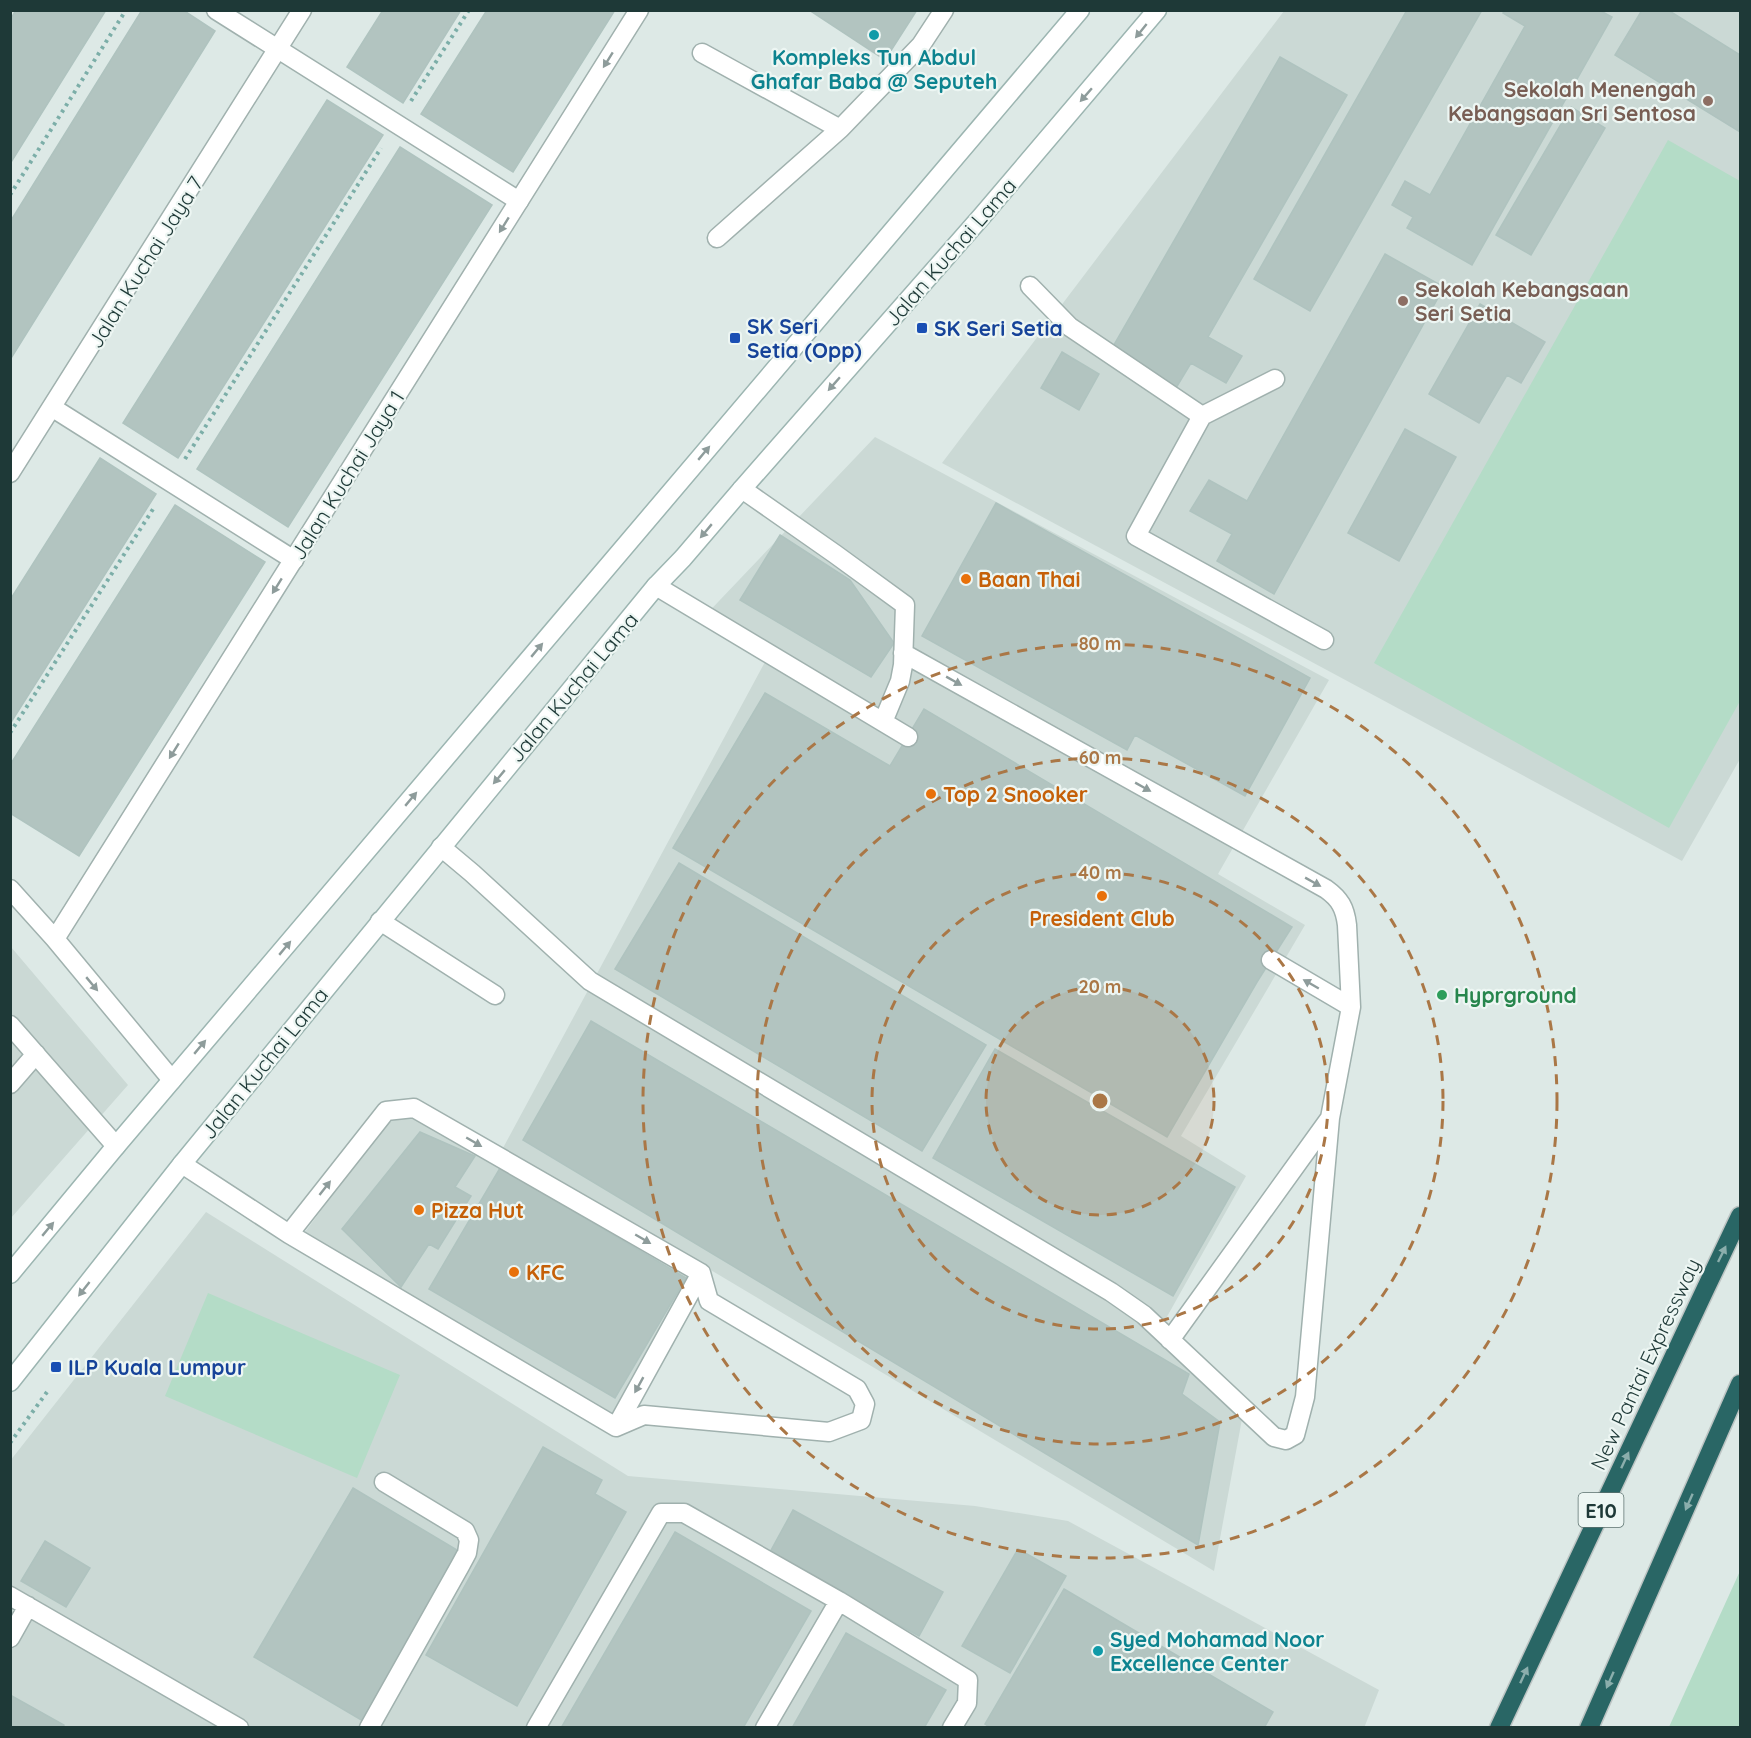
<svg xmlns="http://www.w3.org/2000/svg" width="1751" height="1738" viewBox="0 0 1751 1738" font-family="Quicksand,sans-serif">
<style>
.built{fill:#cbd9d5}
.green{fill:#b4dcc7}
.building{fill:#b2c4c0;stroke:#afc3bf;stroke-width:1.5}
.lines{fill:none;stroke-linecap:round;stroke-linejoin:round}
.lane-casing{stroke:#a0b1ae;stroke-width:21}
.street-casing{stroke:#a0b1ae;stroke-width:21}
.secondary-casing{stroke:#9cb5b1;stroke-width:21}
.highway-casing{stroke:#bcc4c3;stroke-width:21}
.path{stroke:#7caea8;stroke-width:4;stroke-dasharray:3 4.5;stroke-linecap:butt}
.lane{stroke:#fff;stroke-width:18}
.street{stroke:#fff;stroke-width:18}
.secondary{stroke:#fff;stroke-width:18}
.highway{stroke:#296665;stroke-width:18}
.oneway{fill:#8e9c9b}
.oneway2{fill:#8baeac}
.ring{fill:none;stroke:#aa7746;stroke-width:3;stroke-dasharray:10 8}
.culture-dot{fill:#0f9aa8;stroke:#edf6f3;stroke-width:2}
.education-dot{fill:#8d6e63;stroke:#edf6f3;stroke-width:2}
.transit-dot{fill:#1a4fb4;stroke:#edf6f3;stroke-width:2}
.food-dot{fill:#e8710a;stroke:#edf6f3;stroke-width:2}
.leisure-dot{fill:#2e9e5b;stroke:#edf6f3;stroke-width:2}
.labels{text-anchor:middle;dominant-baseline:central;stroke-width:4.5;stroke-linejoin:round;paint-order:stroke}
.shield{fill:#edf6f3;stroke:#5c726f;stroke-width:1.5}
.shield-label{font-size:20px;font-weight:bold;fill:#1e3937}
.culture-label{font-size:21px;font-weight:bold;fill:#0d838f;stroke:#edf6f3}
.education-label{font-size:21px;font-weight:bold;fill:#785e54;stroke:#edf6f3;text-anchor:end}
.street-label{font-size:21px;fill:#1e3937;stroke:#edf6f3}
.transit-label{font-size:21px;font-weight:bold;fill:#164399;stroke:#edf6f3;text-anchor:start}
.food-label{font-size:21px;font-weight:bold;fill:#c56008;stroke:#edf6f3;text-anchor:start}
.leisure-label{font-size:21px;font-weight:bold;fill:#27864d;stroke:#edf6f3;text-anchor:start}
.centre{fill:#aa7746;stroke:#edf6f3;stroke-width:3}
.ring-label{font-size:18px;text-anchor:middle;font-weight:bold;fill:#aa7746;stroke:#edf6f3;stroke-width:4.5;stroke-linejoin:round;paint-order:stroke}
</style>
<rect width="100%" height="100%" fill="#dde9e6"/>
<!-- built -->
<path class="built" d="M1284 11H1740V759L1682 861 942 463Z
M875 437 1329 680 1218 874 1305 925 1181 1136 1246 1176 1155 1338 1242 1419 1214 1571 699 1263 614 1414 305 1232 390 1118 414 1115 496 1161 765 662 699 622Z
M11 947 128 1085 11 1218Z
M206 1212 628 1476 975 1506 1068 1521 1379 1690 1364 1728 11 1727 10 1461Z"/>
<!-- green -->
<path class="green" d="M1668 140 1740 181V701L1669 828 1374 663Z
M208 1293 400 1375 357 1478 165 1396Z
M1740 1571V1727H1669Z"/>
<!-- building -->
<path class="building" d="M16 10H106L10 164V20Z
M142 10H183L215 31 10 360V222Z
M383 10H461L403 103 347 67Z
M487 10H615L513 172 421 114Z
M809 10H917L885 60Z
M1407 10H1482L1310 311 1254 279Z
M1505 10H1599L1612 17 1472 265 1407 228 1413 217 1392 205 1405 181 1430 195 1525 26 1503 13Z
M1642 10H1668L1740 55V132L1615 55Z
M1280 57 1347 95 1208 337 1242 356 1226 383 1191 363 1176 388 1111 350Z
M327 100 383 135 178 458 123 423Z
M1571 107 1605 128 1531 255 1496 235Z
M400 147 492 205 288 527 197 469Z
M1385 254 1444 287 1274 594 1217 561 1232 534 1190 511 1209 480 1247 501Z
M1480 304 1545 342 1521 383 1507 375 1479 423 1429 394Z
M1062 352 1099 374 1079 410 1041 388Z
M1405 429 1456 457 1399 561 1348 533Z
M100 458 156 494 10 724V600Z
M996 503 1310 678 1245 796 1135 735 1127 750 922 636Z
M175 505 265 562 79 856 10 813V765Z
M780 535 850 580 894 643 871 677 740 600Z
M765 693 890 766 924 709 1292 927 1257 982 1167 1137 673 848Z
M679 863 986 1045 922 1151 615 969Z
M591 1021 1189 1374 1182 1394 1220 1422 1198 1545 523 1140Z
M995 1049 1235 1187 1173 1296 933 1158Z
M420 1132 475 1156 455 1187 471 1196 438 1249 429 1244 401 1287 342 1229Z
M500 1168 686 1278 615 1398 429 1289Z
M543 1447 602 1480 595 1494 626 1512 517 1706 426 1655Z
M353 1488 462 1553 363 1721 254 1657Z
M793 1510 943 1592 919 1636 769 1554Z
M675 1532 811 1611 743 1728H561Z
M45 1541 90 1568 66 1607 21 1581Z
M1018 1549 1066 1576 1010 1673 962 1646Z
M1064 1589 1273 1712 1264 1728H991L985 1724Z
M846 1633 946 1690 924 1728H792Z
M10 1695 64 1725 63 1728H10Z"/>
<g class="lines">
<defs>
<path id="lane" d="M216 10 519 201
M702 53 840 129 921 45 944 10
M717 238 840 129
M1030 286 1070 327 1202 416 1275 379
M53 408 294 560
M1202 416 1136 536 1324 640
M742 489 835 554 905 605 903 665 900 681 883 722
M656 586 908 737
M441 847 472 873 590 981 1111 1292 1144 1315 1274 1437 1286 1440 1295 1435 1305 1397 1330 1118 1351 1007 1347 925C1345 908 1340 899 1326 889L903 653
M380 921 495 995
M1271 960 1351 1007
M182 1164 289 1234 616 1427 701 1273 414 1108 386 1111 289 1234
M1170 1340 1330 1118
M616 1427 644 1415 829 1432 861 1420 865 1404 857 1389 709 1301 701 1273
M10 1596 239 1728
M10 1638 28 1606
M369 1728 460 1566 467 1553 469 1540 465 1531 384 1482
M536 1728 661 1513H684L839 1601 968 1680 967 1703 952 1728
M765 1728 839 1601"/>
<path id="street" d="M10 473 302 10
M10 889 55 939 172 1080
M55 939 639 10
M10 1025 116 1146
M10 1084 36 1054"/>
<path id="secondary" d="M10 1274 116 1146 1080 10
M10 1382 182 1164 656 586 683 558 742 489 982 216 1157 10"/>
<path id="highway" d="M1499 1728 1704 1292 1740 1216
M1589 1728 1740 1384"/>
</defs>
<!-- lane casing -->
<use href="#lane" class="lane-casing"/>
<!-- street casing -->
<use href="#street" class="street-casing"/>
<!-- secondary casing -->
<use href="#secondary" class="secondary-casing"/>
<!-- highway casing -->
<use href="#highway" class="highway-casing"/>
<!-- path -->
<path class="path" d="M411 101 469 10
M10 195 126 10
M185 459 381 148
M10 733 155 506
M10 1443 47 1392"/>
<!-- lane -->
<use href="#lane" class="lane"/>
<!-- street -->
<use href="#street" class="street"/>
<!-- secondary -->
<use href="#secondary" class="secondary"/>
<!-- highway -->
<use href="#highway" class="highway"/>
</g>
<!-- one-way arrows -->
<defs><path id="oneway-solid" d="M-6-.8H1V-3.2L6.5 0L1 3.2V.8H-6Z" transform="scale(1.5)"/></defs>
<g class="oneway">
<use href="#oneway-solid" transform="translate(1141 31) rotate(129)"/>
<use href="#oneway-solid" transform="translate(608 60) rotate(122)"/>
<use href="#oneway-solid" transform="translate(1086 95) rotate(131)"/>
<use href="#oneway-solid" transform="translate(504 225) rotate(122)"/>
<use href="#oneway-solid" transform="translate(834 384) rotate(131)"/>
<use href="#oneway-solid" transform="translate(704 453) rotate(-50)"/>
<use href="#oneway-solid" transform="translate(706 531) rotate(130)"/>
<use href="#oneway-solid" transform="translate(277 586) rotate(122)"/>
<use href="#oneway-solid" transform="translate(537 650) rotate(-50)"/>
<use href="#oneway-solid" transform="translate(954 681) rotate(29)"/>
<use href="#oneway-solid" transform="translate(174 751) rotate(122)"/>
<use href="#oneway-solid" transform="translate(499 777) rotate(130)"/>
<use href="#oneway-solid" transform="translate(1143 787) rotate(29)"/>
<use href="#oneway-solid" transform="translate(411 799) rotate(-50)"/>
<use href="#oneway-solid" transform="translate(1313 882) rotate(29)"/>
<use href="#oneway-solid" transform="translate(285 948) rotate(-50)"/>
<use href="#oneway-solid" transform="translate(92 984) rotate(50)"/>
<use href="#oneway-solid" transform="translate(1311 984) rotate(-150)"/>
<use href="#oneway-solid" transform="translate(200 1047) rotate(-50)"/>
<use href="#oneway-solid" transform="translate(474 1142) rotate(30)"/>
<use href="#oneway-solid" transform="translate(325 1188) rotate(-52)"/>
<use href="#oneway-solid" transform="translate(48 1229) rotate(-50)"/>
<use href="#oneway-solid" transform="translate(643 1239) rotate(30)"/>
<use href="#oneway-solid" transform="translate(84 1289) rotate(128)"/>
<use href="#oneway-solid" transform="translate(639 1385) rotate(119)"/>
</g>
<g class="oneway2">
<use href="#oneway-solid" transform="translate(1722 1254) rotate(-64)"/>
<use href="#oneway-solid" transform="translate(1625 1460) rotate(-65)"/>
<use href="#oneway-solid" transform="translate(1689 1502) rotate(114)"/>
<use href="#oneway-solid" transform="translate(1524 1675) rotate(-65)"/>
<use href="#oneway-solid" transform="translate(1610 1680) rotate(114)"/>
</g>
<!-- distance rings -->
<circle cx="1100" cy="1101" r="114" fill="#aa7746" fill-opacity=".12"/>
<g class="ring">
<circle cx="1100" cy="1101" r="114"/>
<circle cx="1100" cy="1101" r="228"/>
<circle cx="1100" cy="1101" r="343"/>
<circle cx="1100" cy="1101" r="457"/>
</g>
<!-- markers -->
<g class="culture-dot">
<circle cx="874" cy="35" r="6"/>
<circle cx="1098" cy="1651" r="6"/>
</g>
<g class="education-dot">
<circle cx="1708" cy="101" r="6"/>
<circle cx="1403" cy="301" r="6"/>
</g>
<g class="transit-dot">
<rect x="916" y="322" width="12" height="12" rx="3"/>
<rect x="729" y="332" width="12" height="12" rx="3"/>
<rect x="50" y="1361" width="12" height="12" rx="3"/>
</g>
<g class="food-dot">
<circle cx="966" cy="579" r="6"/>
<circle cx="931" cy="794" r="6"/>
<circle cx="1102" cy="896" r="6"/>
<circle cx="419" cy="1210" r="6"/>
<circle cx="514" cy="1272" r="6"/>
</g>
<circle class="leisure-dot" cx="1442" cy="995" r="6"/>
<g class="labels">
<!-- shield labels -->
<rect class="shield" x="1578.5" y="1493" width="45" height="34" rx="4.5"/>
<g class="shield-label">
<text x="1601" y="1510">E10</text>
</g>
<!-- culture labels -->
<g class="culture-label">
<text x="874" y="57">Kompleks Tun Abdul<tspan x="874" dy="24">Ghafar Baba @ Seputeh</tspan></text>
<text x="1110" y="1639" text-anchor="start">Syed Mohamad Noor<tspan x="1110" dy="24">Excellence Center</tspan></text>
</g>
<!-- education labels -->
<g class="education-label">
<text x="1696" y="89">Sekolah Menengah<tspan x="1696" dy="24">Kebangsaan Sri Sentosa</tspan></text>
<text x="1415" y="289" text-anchor="start">Sekolah Kebangsaan<tspan x="1415" dy="24">Seri Setia</tspan></text>
</g>
<!-- street labels -->
<g class="street-label">
<text transform="translate(950 252) rotate(-49)">Jalan Kuchai Lama</text>
<text transform="translate(145 262) rotate(-58)">Jalan Kuchai Jaya 7</text>
<text transform="translate(347 475) rotate(-58)">Jalan Kuchai Jaya 1</text>
<text transform="translate(573 687) rotate(-50)">Jalan Kuchai Lama</text>
<text transform="translate(264 1063) rotate(-51)">Jalan Kuchai Lama</text>
<text transform="translate(1645 1364) rotate(-65)">New Pantai Expressway</text>
</g>
<!-- transit labels -->
<g class="transit-label">
<text x="747" y="326">SK Seri<tspan x="747" dy="24">Setia (Opp)</tspan></text>
<text x="934" y="328">SK Seri Setia</text>
<text x="68" y="1367">ILP Kuala Lumpur</text>
</g>
<!-- food labels -->
<g class="food-label">
<text x="978" y="579">Baan Thai</text>
<text x="943" y="794">Top 2 Snooker</text>
<text x="1102" y="918" text-anchor="middle">President Club</text>
<text x="431" y="1210">Pizza Hut</text>
<text x="526" y="1272">KFC</text>
</g>
<!-- leisure labels -->
<g class="leisure-label">
<text x="1454" y="995">Hyprground</text>
</g>
</g>
<circle cx="1100" cy="1101" r="9" class="centre"/>
<g class="ring-label">
<text x="1100" y="650">80 m</text>
<text x="1100" y="764">60 m</text>
<text x="1100" y="879">40 m</text>
<text x="1100" y="993">20 m</text>
</g>
<!-- border -->
<rect width="1751" height="1738" fill="none" stroke="#1e3937" stroke-width="24"/>
</svg>
